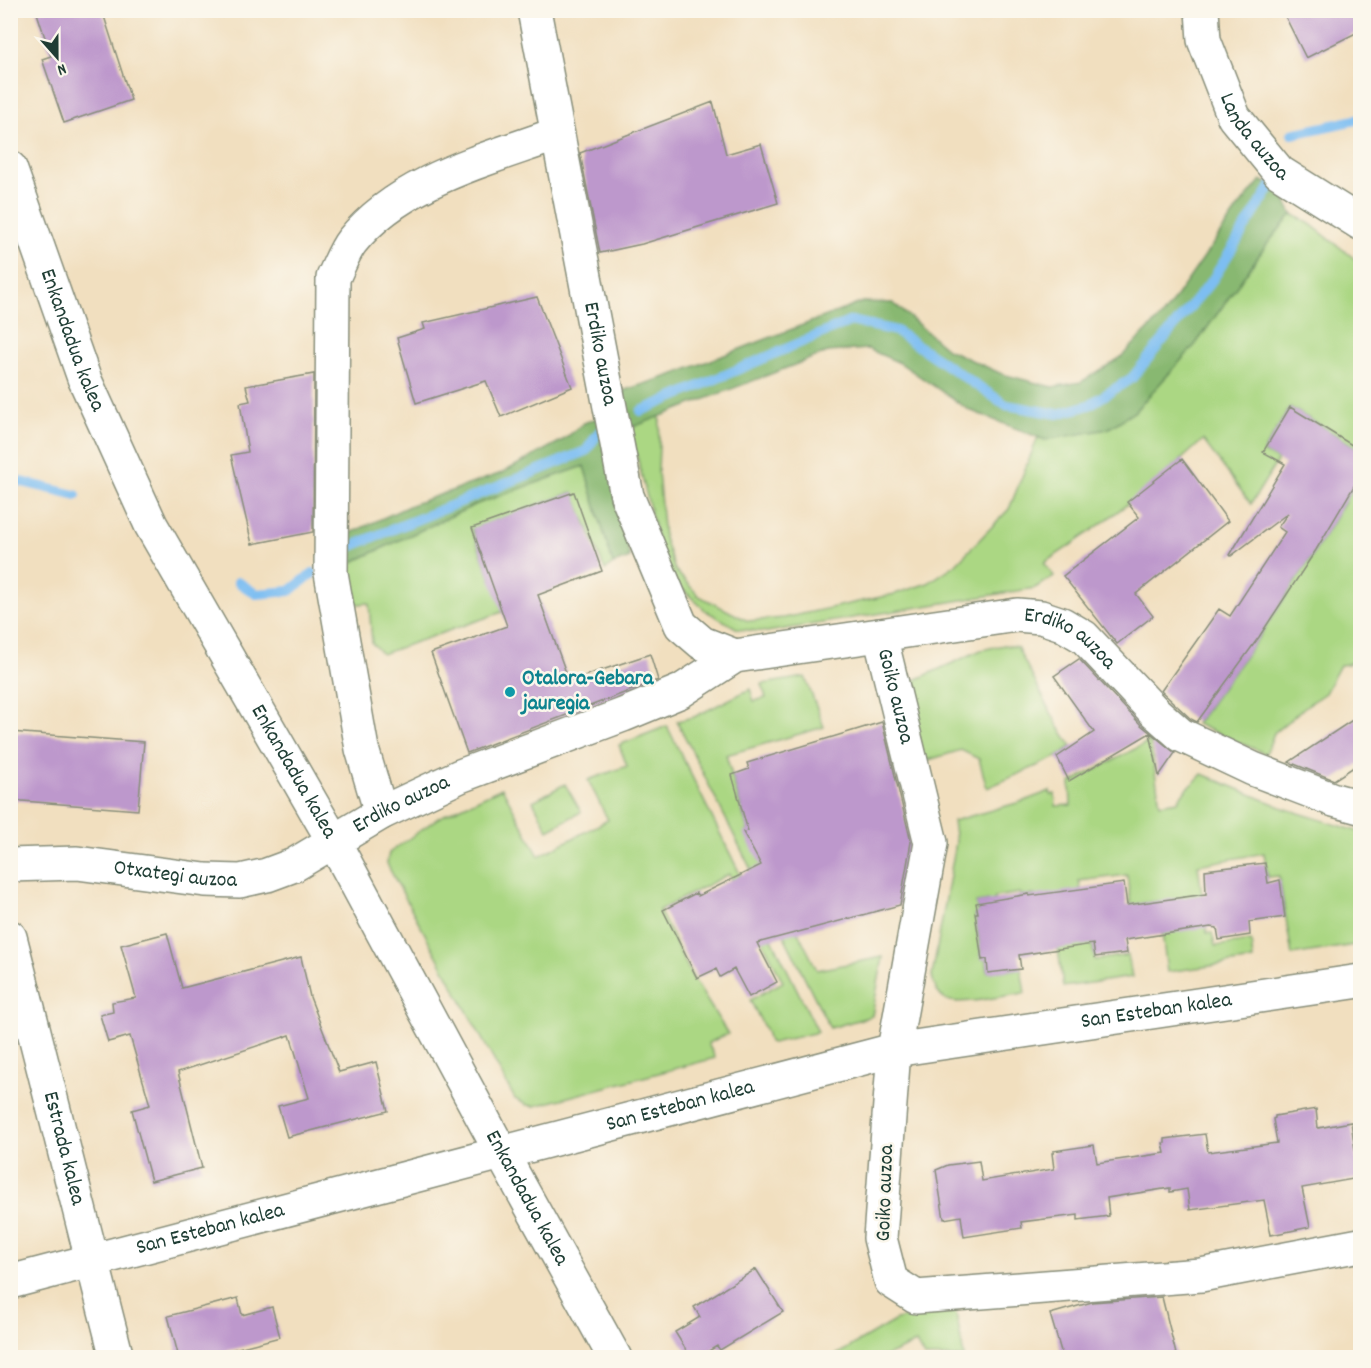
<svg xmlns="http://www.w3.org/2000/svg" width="1371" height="1368" viewBox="0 0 1371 1368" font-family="Dekko,sans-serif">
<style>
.green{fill:#abd783;stroke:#658a5c;stroke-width:1.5}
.forest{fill:#88b871;stroke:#547a52;stroke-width:1.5}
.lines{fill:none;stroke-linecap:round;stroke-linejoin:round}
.stream{stroke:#7dbef2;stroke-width:10}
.building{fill:#bd98cc}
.minor-casing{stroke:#888e7a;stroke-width:36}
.minor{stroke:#fff;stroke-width:33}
.culture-dot{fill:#0f9aa8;stroke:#fbf7ec;stroke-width:2}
.labels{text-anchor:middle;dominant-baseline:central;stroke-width:5;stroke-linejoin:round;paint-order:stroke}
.street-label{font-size:22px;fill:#1f3d34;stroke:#fbf7ec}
.culture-label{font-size:22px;font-weight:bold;fill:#0d838f;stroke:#fbf7ec;text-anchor:start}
</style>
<rect width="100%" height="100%" fill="#fbf7ec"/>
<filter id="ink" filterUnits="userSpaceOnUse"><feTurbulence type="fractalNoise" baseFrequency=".0167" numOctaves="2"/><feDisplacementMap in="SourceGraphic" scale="12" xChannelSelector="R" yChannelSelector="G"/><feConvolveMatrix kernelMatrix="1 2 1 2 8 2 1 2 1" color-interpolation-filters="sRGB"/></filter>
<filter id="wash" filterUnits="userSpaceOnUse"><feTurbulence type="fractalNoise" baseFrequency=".008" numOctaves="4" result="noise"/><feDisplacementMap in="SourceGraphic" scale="24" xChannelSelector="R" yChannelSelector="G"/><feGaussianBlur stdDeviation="1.35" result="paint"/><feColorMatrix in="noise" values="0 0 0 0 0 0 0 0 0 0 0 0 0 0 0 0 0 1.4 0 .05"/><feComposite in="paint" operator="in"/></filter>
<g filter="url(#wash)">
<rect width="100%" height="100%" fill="#f1dfbf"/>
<!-- green -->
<path class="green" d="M1292 214 1310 224 1360 263V450L1290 407 1263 452 1278 460 1251 504 1203 440C1157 483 1098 528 1044 563L1054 576 1035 588 767 632 738 629 706 611 678 585 662 558 630 428 660 416 658 472 664 538 675 570 699 596 748 621 784 618 895 594 928 583 955 565 1009 509 1038 437 1045 440 1134 412 1195 345 1267 244Z
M584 466 613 564 605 570 573 492 472 529 491 580 528 603 382 654 372 643 369 603 346 605 344 566 477 504Z
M1360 476V656L1348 664 1340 665 1325 693 1306 706 1274 733 1266 754 1196 724 1259 637 1316 550Z
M1004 645 1017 647 1058 726 1072 746 1057 757 987 788 979 759 961 750 922 762 908 686 913 681 981 650Z
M805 677 824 727 726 755 748 831 817 970 883 957 872 1016 830 1028 677 721 694 717 750 689 754 701 766 698 762 684Z
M667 726 818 1032 772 1043 769 1042 766 1031 750 1000 783 982 729 874 659 910 693 978 728 1034 708 1043 715 1058 535 1106 527 1105 515 1099 389 868 387 863 389 853 438 818 502 788 539 856 608 820 588 780 627 766 619 745Z
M1150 741 1160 804 1178 801C1184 789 1193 785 1202 774L1286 809 1360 832V944L1292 955 1279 876 1268 877 1264 853 1198 865 1207 933H1212L1215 946 1251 941 1253 960 1167 972 1158 901 1131 905 1127 875 1079 881 1095 960 1128 955 1132 977 1063 987 1054 915 1035 895H1020V893L995 897V900L976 903 978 913 975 914 982 959H986L988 972 1021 969 1025 993C1008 995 961 1006 947 1000 938 997 934 985 932 976L956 842 953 821 1024 801 1050 791 1051 795 1055 794 1056 806 1071 805 1070 783Z
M565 784 581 812 548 830 533 801Z
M955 1307 964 1357H924L916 1343 884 1357 831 1358 896 1320Z"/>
<!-- forest -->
<path class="forest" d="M1261 180 1280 191 1292 214 1267 244 1195 345 1134 412 1108 429 1045 440 969 410 900 363 868 349 828 352 630 428 619 392 672 375 863 302 893 303 947 349 1002 374 1052 387 1081 382 1120 358 1165 313 1238 208Z
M597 418 630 558 613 564 584 466 477 504 344 566 342 537 411 505 502 473 563 440 584 423Z"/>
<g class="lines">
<!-- stream -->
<path class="stream" d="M1292 134 1360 119
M641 411 851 321 896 331 1006 405 1058 414 1089 405 1132 378 1213 279 1272 185
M10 479 76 495
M349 547 586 451 599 432
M238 582 256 594 290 591 313 573"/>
</g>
<g id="blocks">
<!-- building -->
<path class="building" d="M36 10H102L131 100 64 123 42 59 51 56Z
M1282 10H1360V31L1306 58Z
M713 102 726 154 761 144 778 203 642 244 600 253 580 153Z
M537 297 572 387 501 417 486 381 416 403 397 338 425 329 423 323Z
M314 374 313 532 252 544 231 455 248 452 240 403 250 401 246 386Z
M1290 407 1360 450V476L1316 550 1259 637 1197 722 1191 719 1161 691 1219 609 1230 616 1285 532 1278 527 1288 513 1231 556 1230 555 1285 464 1263 452Z
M1182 459 1228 521 1136 594 1153 616 1117 644 1063 576 1139 517 1127 502Z
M574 492 602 571 538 595 569 681 650 654 658 680 467 753 431 653 507 626 472 528Z
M1079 659 1141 725 1175 753 1159 776 1150 733 1069 781 1057 757 1094 732 1054 676Z
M1360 715V763L1334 780 1289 762Z
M882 722 911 842 900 905 757 943 777 982 749 997 734 969 720 977 716 969 697 978 663 910 696 893 698 896 761 865 743 832 748 831 732 775 749 769 747 763Z
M10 732 144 742 138 810 10 800Z
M1265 863 1268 883 1280 880 1285 917 1249 922 1250 935 1219 940 1217 928 1211 927 1125 940 1127 953 1095 957 1093 944 1019 955 1021 969 988 973 987 959 982 960 975 913H978L976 903 1029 894V896L1124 883 1127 905 1206 894 1205 870Z
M167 933 182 988 301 957 310 997 339 1072 376 1062 388 1111 287 1137 278 1106 309 1098 290 1035 178 1072 202 1168 151 1181 132 1110 150 1105 130 1036 108 1042 100 1015 113 1012 112 1002 136 998 121 945Z
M1316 1109 1318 1128 1351 1122 1359 1178 1302 1188 1310 1227 1271 1235 1264 1200 1190 1210 1187 1189 1170 1192V1188L1107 1198 1109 1216 1078 1220V1215L1021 1222 1022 1228 964 1237 961 1216 944 1219 936 1170 948 1165 979 1161 982 1181 1054 1169 1052 1153H1054L1053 1151 1094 1145 1097 1163 1165 1153 1163 1143H1165V1139L1205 1134 1208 1152 1277 1143 1273 1119 1275 1118V1116Z
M756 1269 783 1312 720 1350 717 1346 697 1358H691L675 1332 700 1317 694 1307Z
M1162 1297 1177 1358H1063L1050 1314 1092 1302Z
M238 1298 242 1315 272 1307 280 1337 200 1358H179L168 1316Z"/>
</g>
</g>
<g filter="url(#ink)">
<use href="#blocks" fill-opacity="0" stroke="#888e7a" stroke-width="1.5"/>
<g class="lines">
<defs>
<g id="minor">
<path id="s1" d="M534 10 627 496 681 625 702 643 735 656"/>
<path id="s2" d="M1202 10 1204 40 1234 117 1279 172 1360 223"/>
<path id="s3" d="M10 168 84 378 151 525 334 842 501 1152 615 1358"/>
<path id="s4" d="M880 635 931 843 894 1050 880 1238 891 1281 916 1297 1201 1275 1360 1245"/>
<path d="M381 813 362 749 331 573 333 278C339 266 344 251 352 241 401 180 486 160 557 134"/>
<path id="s5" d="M10 865 77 863 205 880 240 881 267 875 294 865 381 813 460 776 623 715 681 691 735 656 1017 615 1041 617 1062 624 1084 637 1155 712 1181 735 1253 769 1334 800 1360 807"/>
<path id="s6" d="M10 937 117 1358"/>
<path id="s7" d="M10 1282 894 1050 1360 981"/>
</g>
</defs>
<!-- minor casing -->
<use href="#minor" class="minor-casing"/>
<!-- minor -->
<use href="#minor" class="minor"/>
</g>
</g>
<!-- markers -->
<circle class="culture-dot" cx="510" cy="692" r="6"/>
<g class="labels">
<!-- street labels -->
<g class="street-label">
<text stroke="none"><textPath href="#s2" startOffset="140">Landa auzoa</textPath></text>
<text stroke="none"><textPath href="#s3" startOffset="183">Enkandadua kalea</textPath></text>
<text stroke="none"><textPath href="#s1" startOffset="350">Erdiko auzoa</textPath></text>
<text stroke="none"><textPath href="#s5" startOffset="1122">Erdiko auzoa</textPath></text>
<text stroke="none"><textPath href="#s4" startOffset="63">Goiko auzoa</textPath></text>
<text stroke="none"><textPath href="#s3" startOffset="669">Enkandadua kalea</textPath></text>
<text stroke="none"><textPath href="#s5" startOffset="411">Erdiko auzoa</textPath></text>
<text stroke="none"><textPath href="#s5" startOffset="166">Otxategi auzoa</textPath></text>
<text stroke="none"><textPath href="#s7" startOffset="1179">San Esteban kalea</textPath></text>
<text stroke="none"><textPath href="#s7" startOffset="693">San Esteban kalea</textPath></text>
<text stroke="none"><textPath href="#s6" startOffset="218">Estrada kalea</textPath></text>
<text transform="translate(886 1193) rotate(-88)">Goiko auzoa</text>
<text stroke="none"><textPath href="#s3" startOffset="1155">Enkandadua kalea</textPath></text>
<text stroke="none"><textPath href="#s7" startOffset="207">San Esteban kalea</textPath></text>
</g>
<!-- culture labels -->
<g class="culture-label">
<text x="522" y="679">Otalora-Gebara<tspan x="522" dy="25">jauregia</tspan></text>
</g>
</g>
<!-- margin -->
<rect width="1371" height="1368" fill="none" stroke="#fbf7ec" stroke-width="36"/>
<!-- north arrow -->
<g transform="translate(57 57) rotate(159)" stroke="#fbf7ec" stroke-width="4.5" paint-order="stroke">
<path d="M0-4.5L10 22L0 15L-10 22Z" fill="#1f3d34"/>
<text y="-9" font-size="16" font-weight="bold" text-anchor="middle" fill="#1f3d34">N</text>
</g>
</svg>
